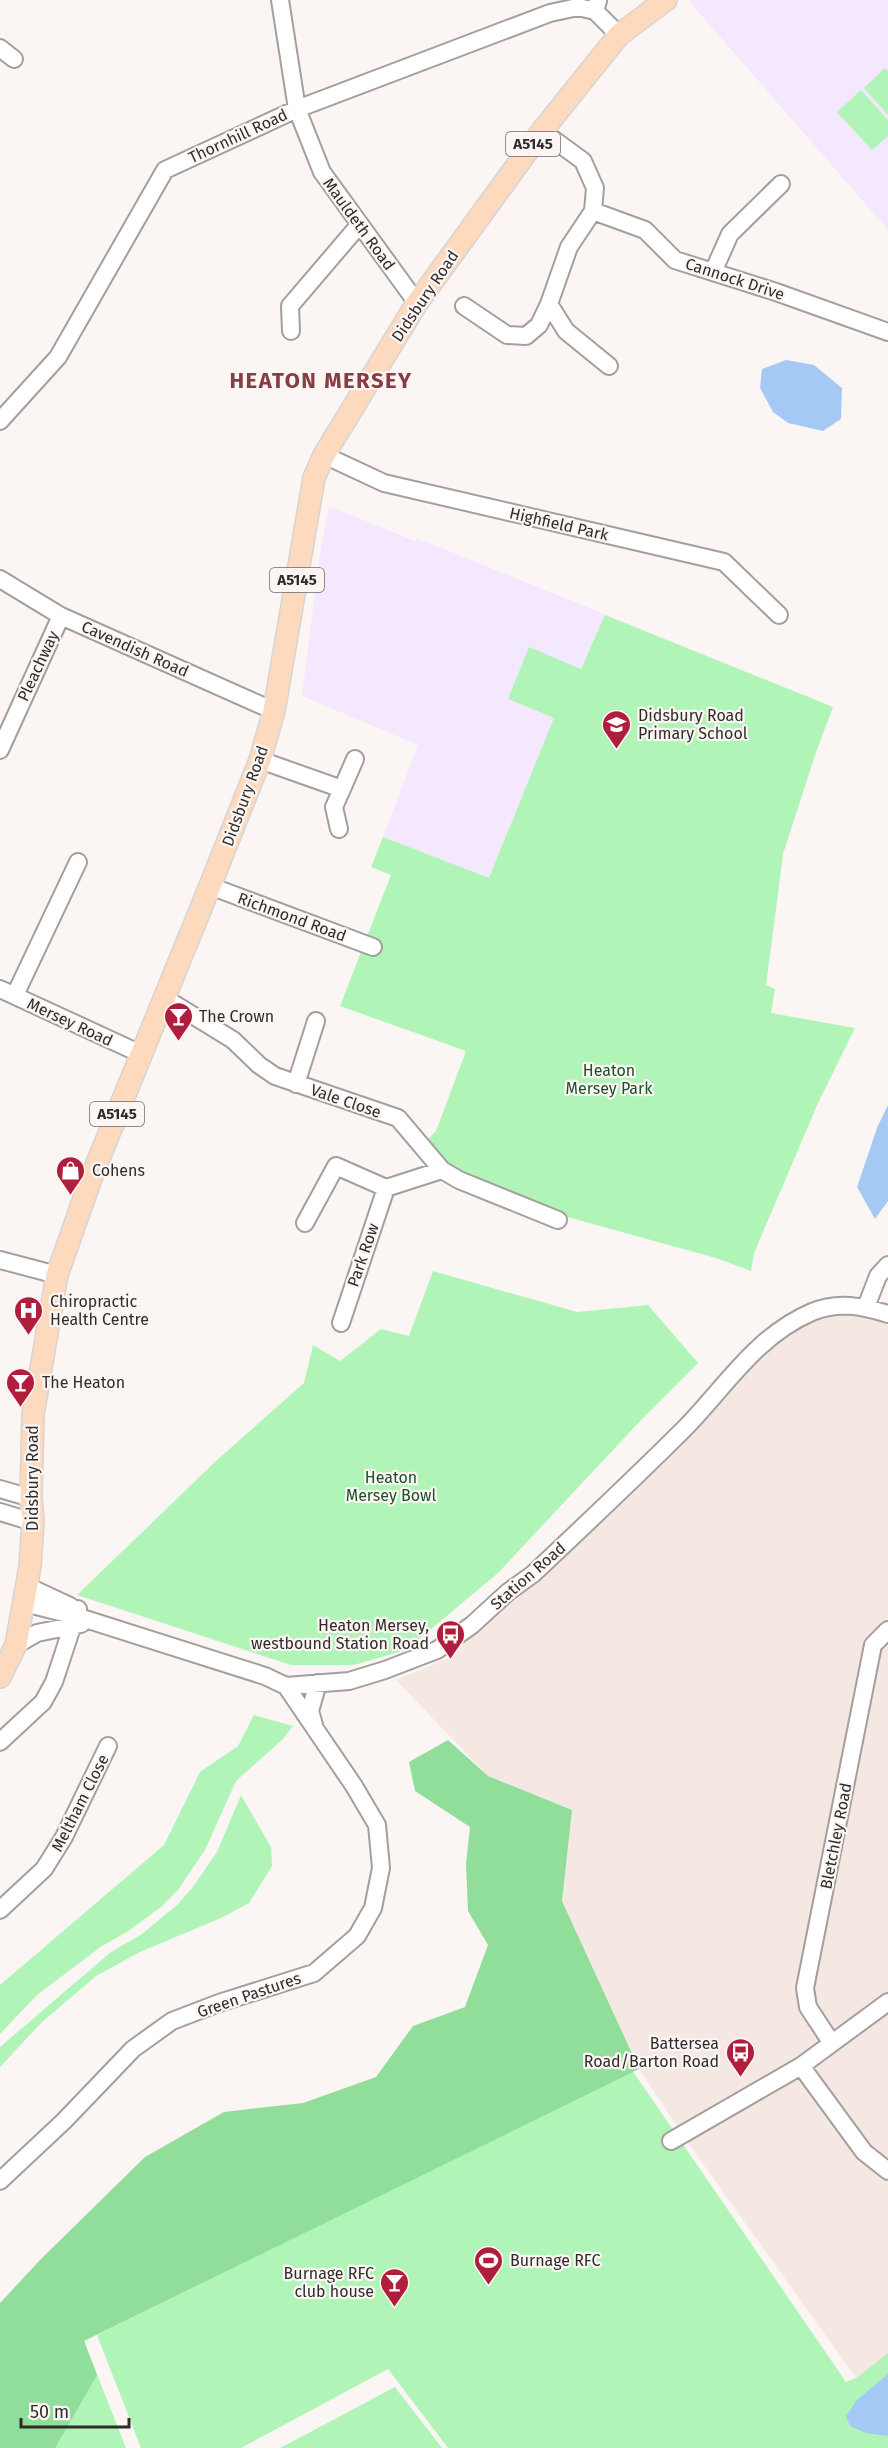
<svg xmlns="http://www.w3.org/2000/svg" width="888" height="2448" viewBox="0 0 888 2448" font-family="'Fira Sans',sans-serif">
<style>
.built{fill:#f5e8e2}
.education{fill:#f3e8fd}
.green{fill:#b0f5b7}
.forest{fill:#90de9a}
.water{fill:#a5c9f5}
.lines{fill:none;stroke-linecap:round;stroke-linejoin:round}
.minor-casing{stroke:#a49f9d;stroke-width:20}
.major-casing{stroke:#d5d5d5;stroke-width:24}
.minor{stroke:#fff;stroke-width:16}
.major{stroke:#fdd9be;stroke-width:21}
.labels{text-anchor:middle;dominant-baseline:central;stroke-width:4.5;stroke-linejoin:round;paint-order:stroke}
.shield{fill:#fbf6f4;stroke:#6c6968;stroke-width:1.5}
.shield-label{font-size:15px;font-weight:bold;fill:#2f2d2c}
.street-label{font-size:16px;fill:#2f2d2c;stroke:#fbf6f4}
.poi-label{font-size:16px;fill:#2f2d2c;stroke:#fbf6f4;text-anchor:start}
.park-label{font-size:16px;fill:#1a5025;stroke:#fbf6f4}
.district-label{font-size:22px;font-weight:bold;letter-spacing:1.5px;fill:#863d43;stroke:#fbf6f4}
</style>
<rect width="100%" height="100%" fill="#fbf6f4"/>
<!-- built -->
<path class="built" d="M857 1311 888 1322V2353L856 2378 693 2150 603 2015 562 1901 572 1810 488 1776 396 1680 451 1657 679 1437 797 1316Z"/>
<!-- education -->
<path class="education" d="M690 0H888V230L689 1Z
M329 506 415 541 417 538 833 707 816 752 783 854 771 954 754 982 383 837 418 745 302 696 319 561Z"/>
<!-- green -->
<path class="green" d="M885 68 888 71V115L864 88Z
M861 90 888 120V136L872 150 837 112Z
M605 615 833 707 816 752 783 854 766 985 775 989 771 1013 855 1028 819 1101 754 1253 751 1271 716 1258 560 1215 460 1176 423 1144 436 1131 466 1051 340 1006 391 875 371 867 383 837 489 878 554 718 508 699 529 647 581 669Z
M433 1271 577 1312 648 1305 698 1363 642 1419 498 1573 406 1650 354 1665H291L77 1595 217 1460 304 1383 313 1345 340 1361 381 1329 409 1336Z
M254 1715 293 1726 283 1739 236 1781 205 1850 178 1890 161 1907 127 1932 102 1946 37 1995 0 2034V1985L164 1845 200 1772 238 1746Z
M241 1795 271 1847 272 1866 249 1903 221 1918 140 1952 96 1976 41 2023 0 2067V2047L111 1952 142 1934 178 1904 192 1888 217 1852Z
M632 2070 846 2382 856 2378 888 2353V2448H448L388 2369 241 2448H141L97 2335Z
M84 2341 126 2448H0Z
M395 2387 442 2448H280Z"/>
<!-- forest -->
<path class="forest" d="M448 1740 488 1776 572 1810 562 1901 639 2069 84 2341 97 2375 55 2448H0V2303L40 2260 145 2157 224 2112 303 2103 376 2077 413 2026 465 2007 488 1945 468 1911 466 1864 470 1827 415 1791 409 1762Z"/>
<!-- water -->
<path class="water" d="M786 360 814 365 842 388 841 419 823 431 788 423 773 412 760 388 762 369Z
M888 1105V1201L875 1219 857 1187 877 1128Z
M888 2374V2436L866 2433 850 2426 846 2416 857 2400Z"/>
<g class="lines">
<defs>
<path id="minor" d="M280 0 297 109 322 172 417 303
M598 1 595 11 619 35
M0 48 14 59
M593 211 645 230 675 260 776 292 888 332
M713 272 730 234 781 184
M549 304 566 331 609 366
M464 306 507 335 526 336 539 325 549 304 569 247 593 211 595 188 583 161 542 131
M291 331 290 306 360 224
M0 421 58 357 165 170 297 109 550 13 578 7 595 11
M324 455 384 483 724 562 779 615
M0 579 61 616 274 711
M0 750 61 616
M260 760 342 789 355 759
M339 829 334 807 342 789
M210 886 373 947
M0 989 141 1054
M15 995 78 862
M163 997 233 1040 259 1065 275 1076 398 1118 442 1170 459 1180 558 1220
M296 1084 316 1021
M305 1223 336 1166 386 1188 442 1170
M0 1260 57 1275
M866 1307 878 1276 888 1265
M341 1323 386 1188
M0 1489 31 1498
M0 1512 33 1522
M27 1586 70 1606
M24 1603 76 1616 265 1676 286 1686 349 1681 385 1670 437 1650 472 1625 508 1592 533 1574C584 1526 635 1478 685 1428 726 1386 756 1336 812 1312 838 1301 862 1306 888 1314
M16 1645 37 1633 81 1624
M314 1725 310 1711 318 1683
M0 1742 43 1702 54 1682 78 1609
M0 1910 44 1869 64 1837 108 1746
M831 2042 808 2007 805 1988 873 1645 888 1630
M801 2066 864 2152 888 2171
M671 2141 801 2066 888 2002
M0 2181 64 2121 133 2049 172 2021 219 2003 314 1973 357 1936 373 1908 381 1868 377 1825 354 1786 286 1686"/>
<path id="major" d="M0 1677 16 1645 30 1566 33 1522 31 1498 33 1415 57 1275 93 1173 210 886 260 760 274 711 314 478 324 455 417 303 542 131 619 35 666 0"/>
</defs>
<!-- minor casing -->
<use href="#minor" class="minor-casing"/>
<!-- major casing -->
<use href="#major" class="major-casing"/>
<!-- minor -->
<use href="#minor" class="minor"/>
<!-- major -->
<use href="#major" class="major"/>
</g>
<!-- icons -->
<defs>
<symbol id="school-pin" viewBox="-11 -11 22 30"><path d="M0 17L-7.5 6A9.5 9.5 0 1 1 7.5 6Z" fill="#b11d3c" stroke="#fbf6f4"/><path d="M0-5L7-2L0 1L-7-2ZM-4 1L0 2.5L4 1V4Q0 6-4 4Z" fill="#fff"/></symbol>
<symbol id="bar-pin" viewBox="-11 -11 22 30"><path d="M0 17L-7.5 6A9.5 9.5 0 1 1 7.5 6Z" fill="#b11d3c" stroke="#fbf6f4"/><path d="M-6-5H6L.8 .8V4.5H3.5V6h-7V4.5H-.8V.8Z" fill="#fff"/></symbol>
<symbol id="shop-pin" viewBox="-11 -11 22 30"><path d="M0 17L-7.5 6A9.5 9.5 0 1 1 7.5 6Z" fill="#b11d3c" stroke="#fbf6f4"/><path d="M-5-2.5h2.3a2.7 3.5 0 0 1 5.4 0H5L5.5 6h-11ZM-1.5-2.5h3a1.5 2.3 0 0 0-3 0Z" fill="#fff"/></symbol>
<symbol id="hospital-pin" viewBox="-11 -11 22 30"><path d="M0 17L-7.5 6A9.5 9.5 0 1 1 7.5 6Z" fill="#b11d3c" stroke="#fbf6f4"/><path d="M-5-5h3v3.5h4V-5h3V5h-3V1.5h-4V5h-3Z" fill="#fff"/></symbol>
<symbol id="bus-pin" viewBox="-11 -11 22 30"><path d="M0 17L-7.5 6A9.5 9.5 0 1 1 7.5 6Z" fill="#b11d3c" stroke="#fbf6f4"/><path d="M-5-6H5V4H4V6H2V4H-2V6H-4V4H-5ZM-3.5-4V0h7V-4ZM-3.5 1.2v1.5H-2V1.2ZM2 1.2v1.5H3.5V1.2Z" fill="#fff"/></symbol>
<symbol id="stadium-pin" viewBox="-11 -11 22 30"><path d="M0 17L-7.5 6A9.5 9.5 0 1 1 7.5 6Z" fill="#b11d3c" stroke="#fbf6f4"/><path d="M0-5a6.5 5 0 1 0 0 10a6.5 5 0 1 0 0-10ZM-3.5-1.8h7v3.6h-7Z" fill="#fff"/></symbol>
</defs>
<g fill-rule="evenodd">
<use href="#school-pin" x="600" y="708" width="33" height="45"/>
<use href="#bar-pin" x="162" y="1000" width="33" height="45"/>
<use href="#shop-pin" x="54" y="1154" width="33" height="45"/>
<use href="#hospital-pin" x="12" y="1294" width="33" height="45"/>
<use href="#bar-pin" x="4" y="1366" width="33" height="45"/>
<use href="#bus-pin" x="434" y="1618" width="33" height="45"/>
<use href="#bus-pin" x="724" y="2036" width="33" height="45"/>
<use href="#stadium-pin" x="472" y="2244" width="33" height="45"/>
<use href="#bar-pin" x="378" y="2266" width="33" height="45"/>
</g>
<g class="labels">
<!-- shield labels -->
<g class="shield">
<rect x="506" y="132" width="54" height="24" rx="4.5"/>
<rect x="270" y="568" width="54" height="24" rx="4.5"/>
<rect x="90" y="1102" width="54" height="24" rx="4.5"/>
</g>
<g class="shield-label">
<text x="533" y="144">A5145</text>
<text x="297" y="580">A5145</text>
<text x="117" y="1114">A5145</text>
</g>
<!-- street labels -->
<g class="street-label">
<text transform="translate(238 136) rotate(-25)">Thornhill Road</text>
<text transform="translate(359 224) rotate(54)">Mauldeth Road</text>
<text transform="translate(735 279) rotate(18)">Cannock Drive</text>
<text transform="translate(425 296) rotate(-56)">Didsbury Road</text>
<text transform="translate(559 524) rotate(13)">Highfield Park</text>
<text transform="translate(135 649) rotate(24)">Cavendish Road</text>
<text transform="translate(38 666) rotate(-65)">Pleachway</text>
<text transform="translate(245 796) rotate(-70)">Didsbury Road</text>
<text transform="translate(292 917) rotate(20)">Richmond Road</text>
<text transform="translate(70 1022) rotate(25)">Mersey Road</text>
<text transform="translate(346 1101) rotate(19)">Vale Close</text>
<text transform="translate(363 1255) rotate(-71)">Park Row</text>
<text transform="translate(32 1478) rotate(-90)">Didsbury Road</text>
<text transform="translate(528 1576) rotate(-41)">Station Road</text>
<text transform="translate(80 1803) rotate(-63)">Meltham Close</text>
<text transform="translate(836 1836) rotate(-79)">Bletchley Road</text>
<text transform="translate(249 1995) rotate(-19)">Green Pastures</text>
</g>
<!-- poi labels -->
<g class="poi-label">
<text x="638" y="715">Didsbury Road<tspan x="638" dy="18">Primary School</tspan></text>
<text x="199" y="1016">The Crown</text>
<text x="92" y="1170">Cohens</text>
<text x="50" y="1301">Chiropractic<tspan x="50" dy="18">Health Centre</tspan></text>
<text x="42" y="1382">The Heaton</text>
<text x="429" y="1625" text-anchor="end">Heaton Mersey,<tspan x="429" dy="18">westbound Station Road</tspan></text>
<text x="719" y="2043" text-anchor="end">Battersea<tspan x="719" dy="18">Road/Barton Road</tspan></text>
<text x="510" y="2260">Burnage RFC</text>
<text x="374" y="2273" text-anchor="end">Burnage RFC<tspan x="374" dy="18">club house</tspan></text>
</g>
<!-- park labels -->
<g class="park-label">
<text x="609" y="1070">Heaton<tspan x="609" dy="18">Mersey Park</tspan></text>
<text x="391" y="1477">Heaton<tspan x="391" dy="18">Mersey Bowl</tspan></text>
</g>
<!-- district labels -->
<g class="district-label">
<text x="321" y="380">HEATON MERSEY</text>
</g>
</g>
<!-- scale -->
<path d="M21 2418v9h108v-9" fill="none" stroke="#2f2d2c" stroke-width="3"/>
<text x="30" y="2418" font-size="18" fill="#2f2d2c" stroke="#fbf6f4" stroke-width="4.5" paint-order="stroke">50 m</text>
</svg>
